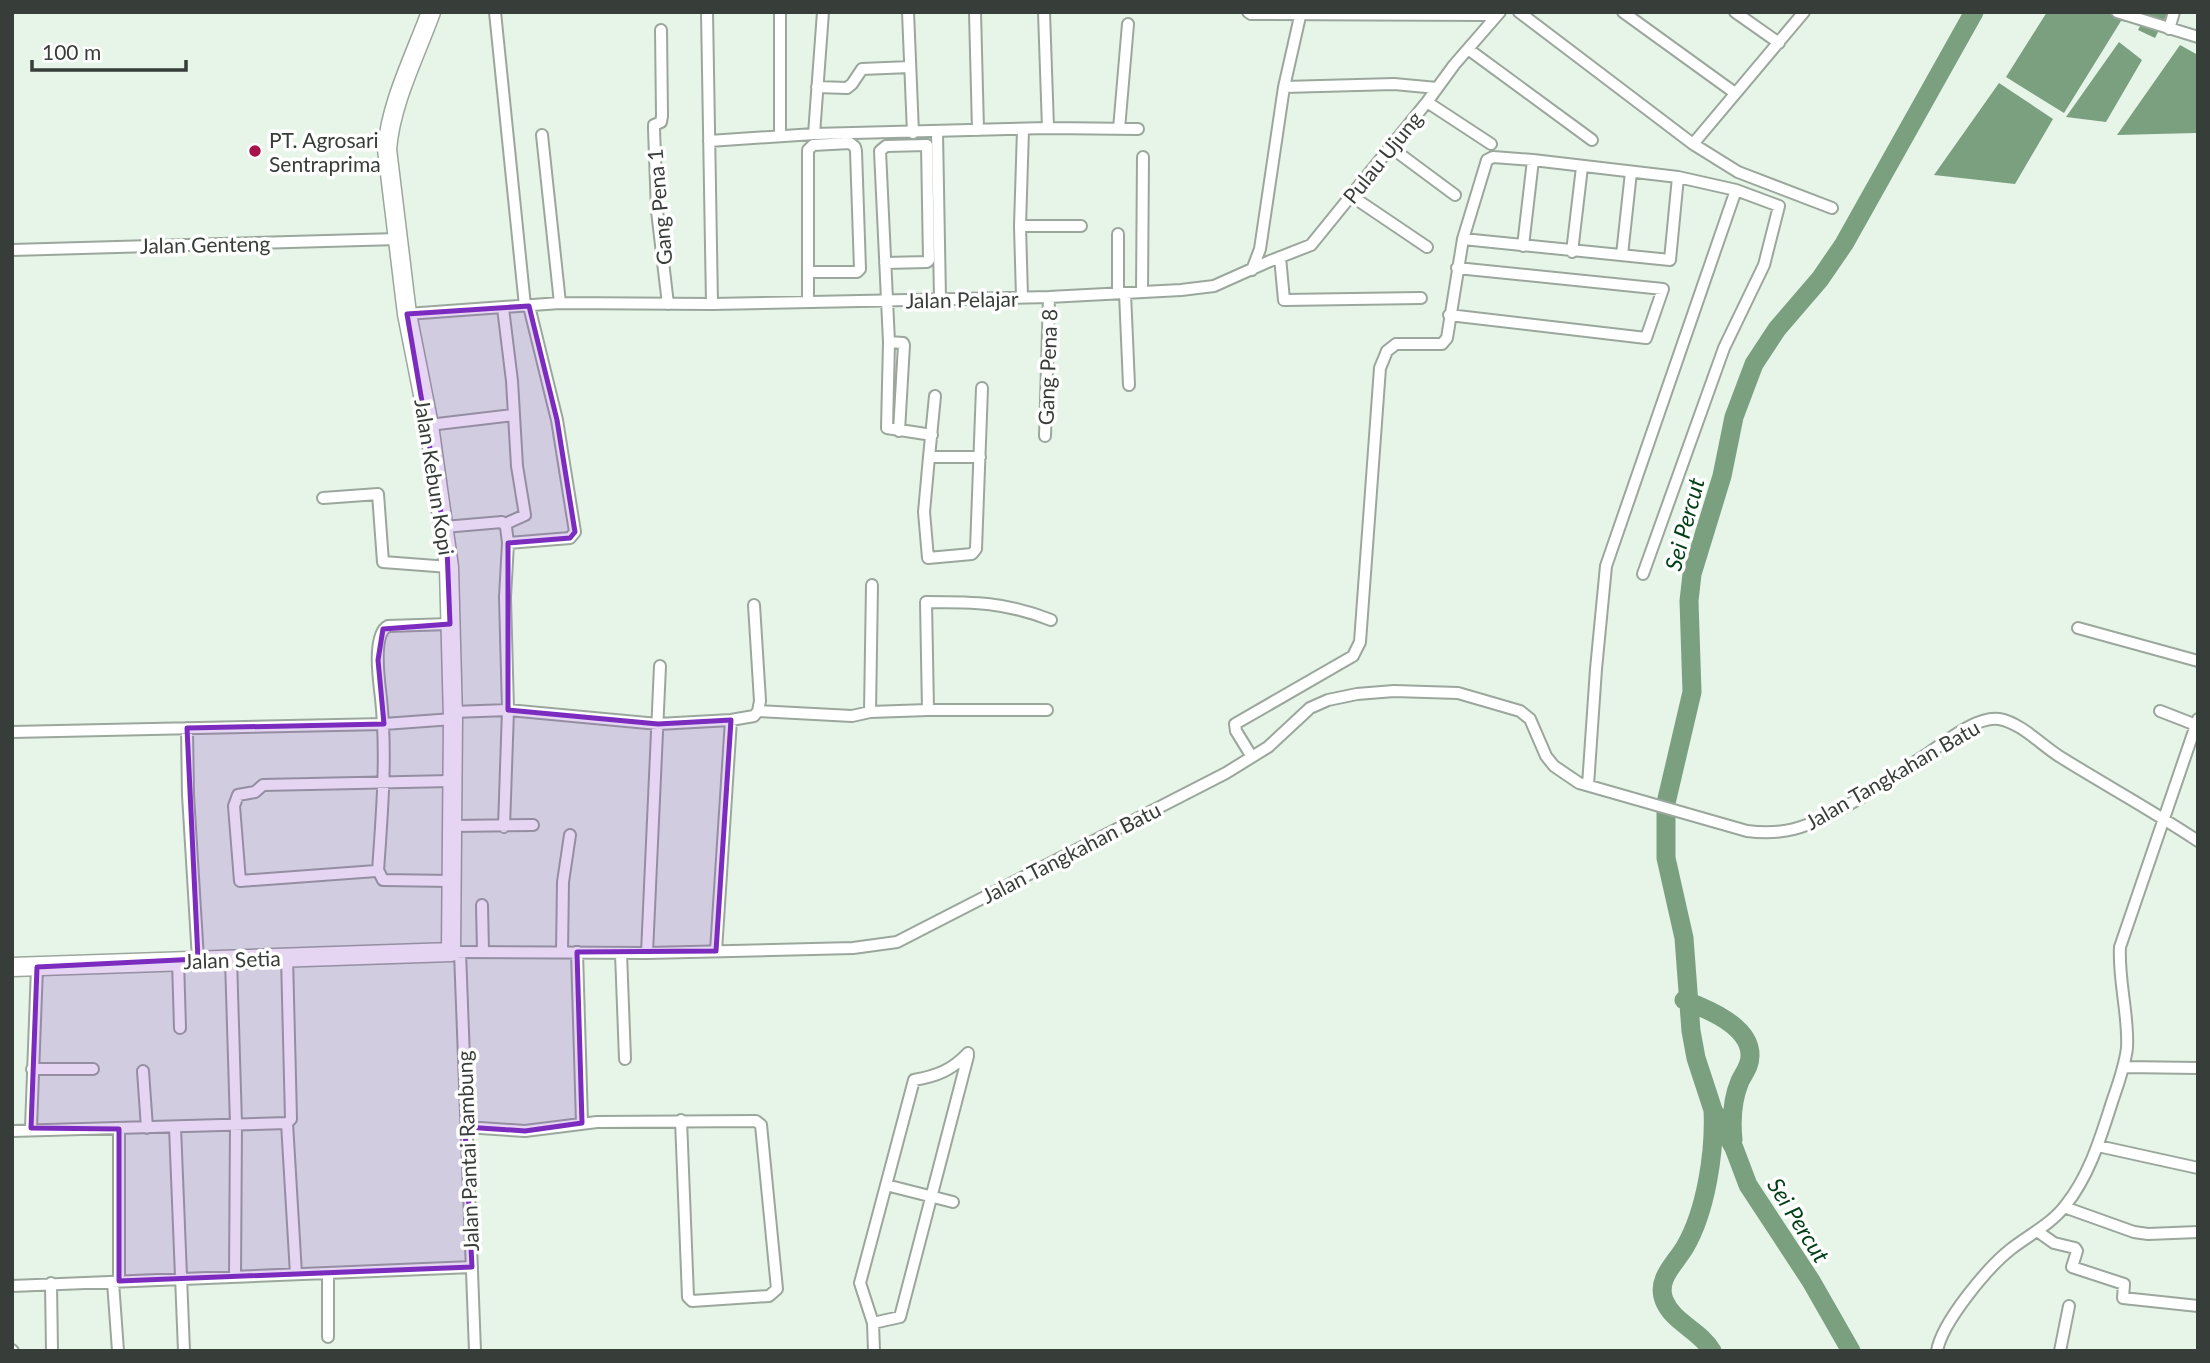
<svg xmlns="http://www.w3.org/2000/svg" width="2210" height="1363" viewBox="0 0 2210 1363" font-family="Lato,sans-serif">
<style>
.water{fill:#7aa080}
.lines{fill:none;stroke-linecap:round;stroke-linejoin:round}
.river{stroke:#7aa080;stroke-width:19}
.minor-casing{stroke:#9ba79c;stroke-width:14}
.primary-casing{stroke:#9ba79c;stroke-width:21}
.minor{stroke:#fff;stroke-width:10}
.primary{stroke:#fff;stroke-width:18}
.marked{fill:#7b2cbf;fill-opacity:0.2;stroke:#7b2cbf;stroke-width:5;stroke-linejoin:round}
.poi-dot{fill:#a71249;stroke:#fff;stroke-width:2.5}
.labels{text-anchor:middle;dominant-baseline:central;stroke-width:7;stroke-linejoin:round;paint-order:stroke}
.poi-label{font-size:21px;fill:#373d38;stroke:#fff;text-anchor:start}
.street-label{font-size:21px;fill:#373d38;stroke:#fff}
.water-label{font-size:23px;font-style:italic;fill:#003f15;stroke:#fff}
</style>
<rect width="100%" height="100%" fill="#e7f4e8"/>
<!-- water -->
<path class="water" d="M2047 12H2142L2136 23 2121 21 2064 113 2006 77Z
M2148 12 2167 14 2155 38 2138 30Z
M2119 42 2142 60 2106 122 2066 117Z
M2180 45 2198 55 2196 133 2117 135Z
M1999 83 2053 119 2015 184 1934 175Z"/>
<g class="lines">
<!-- river -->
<path class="river" d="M1684 1000C1707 1009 1751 1026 1750 1056 1750 1066 1744 1073 1740 1081 1732 1100 1731 1120 1733 1140
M1712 1351C1700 1330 1673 1323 1664 1300 1656 1279 1675 1264 1685 1247 1706 1211 1715 1152 1713 1110
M1851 1351 1811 1281 1748 1185 1734 1148 1713 1110 1696 1058 1691 1031 1684 938 1666 858V803L1692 692 1689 601 1692 574 1722 476 1734 417 1754 364 1777 329 1820 279 1844 244 1974 12"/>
<defs>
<path id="minor" d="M495 12 525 306
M707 12 712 304
M780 12V136
M908 12 913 133
M975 12 978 130
M1044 12 1048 128
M1248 12 1251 14C1330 15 1408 14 1487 15L1493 19
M1519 12 1693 144 1738 172 1832 208
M1623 12 1735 93
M1735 12 1779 43
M2117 12 2198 37
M2169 29 2174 12
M661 30 662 116 661 122 654 125V129L657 211 668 304
M1468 49 1592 140
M817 87 847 88 852 84 862 69 910 67
M1284 87 1394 84 1437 88
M1427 102 1491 144
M1119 129 1128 24
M937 132 940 299
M814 134 823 12
M542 135 560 303
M709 141 814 134 1048 128 1138 129
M1693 144 1804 12
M1389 146 1455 195
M1350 195 1427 247
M1020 226H1081
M1523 246 1533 160
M12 250 398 239
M1572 252 1582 167
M1622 255 1631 172
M1280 257 1284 300 1421 298
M885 263 927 262 929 260 927 145 886 146 880 151 889 342 887 428 932 435
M1252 270 1260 249 1284 87 1301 12
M1142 292 1143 157
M1118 293V234
M1125 293 1129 385
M1022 297 1020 226 1023 129
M808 302V150L813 145 850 143 855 147 856 151 860 269 857 272H809
M503 308 512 381 517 466 525 515 505 524
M407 314 560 303 712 304 1049 297 1181 290 1214 286 1270 261 1311 245 1427 102 1454 65 1500 12
M1449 315 1646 338 1663 289 1457 268
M889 342 903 343 904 345 899 431
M935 396 929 457H980
M429 425 513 415
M1045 436 1049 297
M929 457 924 512 928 558 972 554 976 549 982 388
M323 498 378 494 383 562 449 567
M444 527 502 522 506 527 508 543 505 597 508 710 504 827
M508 543 570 538 575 532 557 420 529 306
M1643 574 1724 348 1764 265 1779 206 1736 190 1678 177
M2078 628 2198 661
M928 710 926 602C975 602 1005 602 1051 620
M758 711 852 716 870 712 928 710H1047
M2160 711 2196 725
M453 712 508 710 658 724 731 720 754 716 758 711 760 701 754 605
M870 712 872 585
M187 728 188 795 198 959
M12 732 384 724 453 719
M1252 757 1236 731 1235 724 1353 656 1360 642 1380 368 1387 351 1396 344H1442L1447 338 1463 239 1487 160 1493 157 1533 160 1678 177 1670 260 1463 239
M1588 785 1596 669 1606 566 1736 190
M453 826 533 825
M378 871C382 813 387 756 381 698 379 682 372 634 388 626L450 624
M451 881 383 880 379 872 376 871 240 881 234 806 238 795 255 792 263 785 451 781
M482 905 483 951
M716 951 731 720
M451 952 647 953 853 948 897 942 1226 773 1268 747 1310 708 1328 700 1357 694 1394 691 1458 693 1520 711 1530 719 1546 756 1554 766 1579 783 1747 831C1763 833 1778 833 1794 829 1836 818 1896 775 1933 750 1949 739 1978 716 1999 719 2022 723 2042 746 2062 758 2107 786 2153 811 2198 841
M460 952 475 1351
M562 952 563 882 570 835
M577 952 582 1123
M621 953 625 1059
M647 953 660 666
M287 957 291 1119 287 1123 296 1274
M231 959 236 1124 235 1277
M178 960 180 1028
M2124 1067 2198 1068
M32 1069H93
M143 1071 147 1128
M175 1127 184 1351
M465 1127 525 1131 597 1122 756 1121 761 1125 777 1289 769 1296 692 1301 688 1297 681 1120
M31 1128 37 967
M12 1131 287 1123
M2098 1146 2198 1168
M886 1185 953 1202
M2064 1207 2134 1232 2148 1234 2198 1232
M2037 1231 2054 1243 2075 1248 2077 1251 2072 1267 2124 1284 2123 1298 2198 1306
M328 1273V1337
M119 1281V1129
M113 1282 118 1351
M51 1283 52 1351
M12 1286 472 1267
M873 1323 900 1317 968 1056
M12 1350 13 1351
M874 1351 873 1323 860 1283 914 1080C937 1076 952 1070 968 1053
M1937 1351C1942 1322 1988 1267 2011 1249 2029 1235 2051 1224 2065 1206 2090 1175 2101 1136 2113 1099 2119 1082 2125 1065 2127 1048 2129 1016 2118 980 2120 947L2198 719
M2060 1351 2069 1306"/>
<path id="primary" d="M12 967 451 952 453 719 449 567 429 425 407 314 387 149C391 102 415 56 431 12"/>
</defs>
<!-- minor casing -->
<use href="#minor" class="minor-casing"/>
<!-- primary casing -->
<use href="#primary" class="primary-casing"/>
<!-- minor -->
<use href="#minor" class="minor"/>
<!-- primary -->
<use href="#primary" class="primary"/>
</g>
<!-- marked area -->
<path class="marked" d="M529 306 557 420 575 532 570 538 508 543V710L658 724 731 720 716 951 577 952 582 1123 525 1131 465 1127 472 1267 119 1281V1129L31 1128 37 967 198 959 187 728 384 724 378 660 383 629 450 624 447 548 407 314Z"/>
<!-- markers -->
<circle class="poi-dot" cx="255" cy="151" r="7"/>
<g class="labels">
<!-- poi labels -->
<g class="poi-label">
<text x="269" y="139">PT. Agrosari<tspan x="269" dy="24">Sentraprima</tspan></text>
</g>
<!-- street labels -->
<g class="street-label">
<text transform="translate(1382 157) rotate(-51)">Pulau Ujung</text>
<text transform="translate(659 207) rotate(-95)">Gang Pena 1</text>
<text transform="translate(205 244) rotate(-1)">Jalan Genteng</text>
<text transform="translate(962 299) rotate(-1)">Jalan Pelajar</text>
<text transform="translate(1047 367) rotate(-88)">Gang Pena 8</text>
<text transform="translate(435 477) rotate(81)">Jalan Kebun Kopi</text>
<text transform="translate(1892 774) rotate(-30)">Jalan Tangkahan Batu</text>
<text transform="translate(1071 852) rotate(-27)">Jalan Tangkahan Batu</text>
<text transform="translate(232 959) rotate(-2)">Jalan Setia</text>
<text transform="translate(467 1151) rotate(-92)">Jalan Pantai Rambung</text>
</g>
<!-- water labels -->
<g class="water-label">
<text transform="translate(1684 524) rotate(-75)">Sei Percut</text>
<text transform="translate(1799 1220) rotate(58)">Sei Percut</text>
</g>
</g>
<!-- border -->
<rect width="2210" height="1363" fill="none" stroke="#373d38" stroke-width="28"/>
<!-- scale -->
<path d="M32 60v10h154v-10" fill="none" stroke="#373d38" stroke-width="3.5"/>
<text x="42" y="60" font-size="21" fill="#373d38" stroke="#ffffff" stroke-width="5" paint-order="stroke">100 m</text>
</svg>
